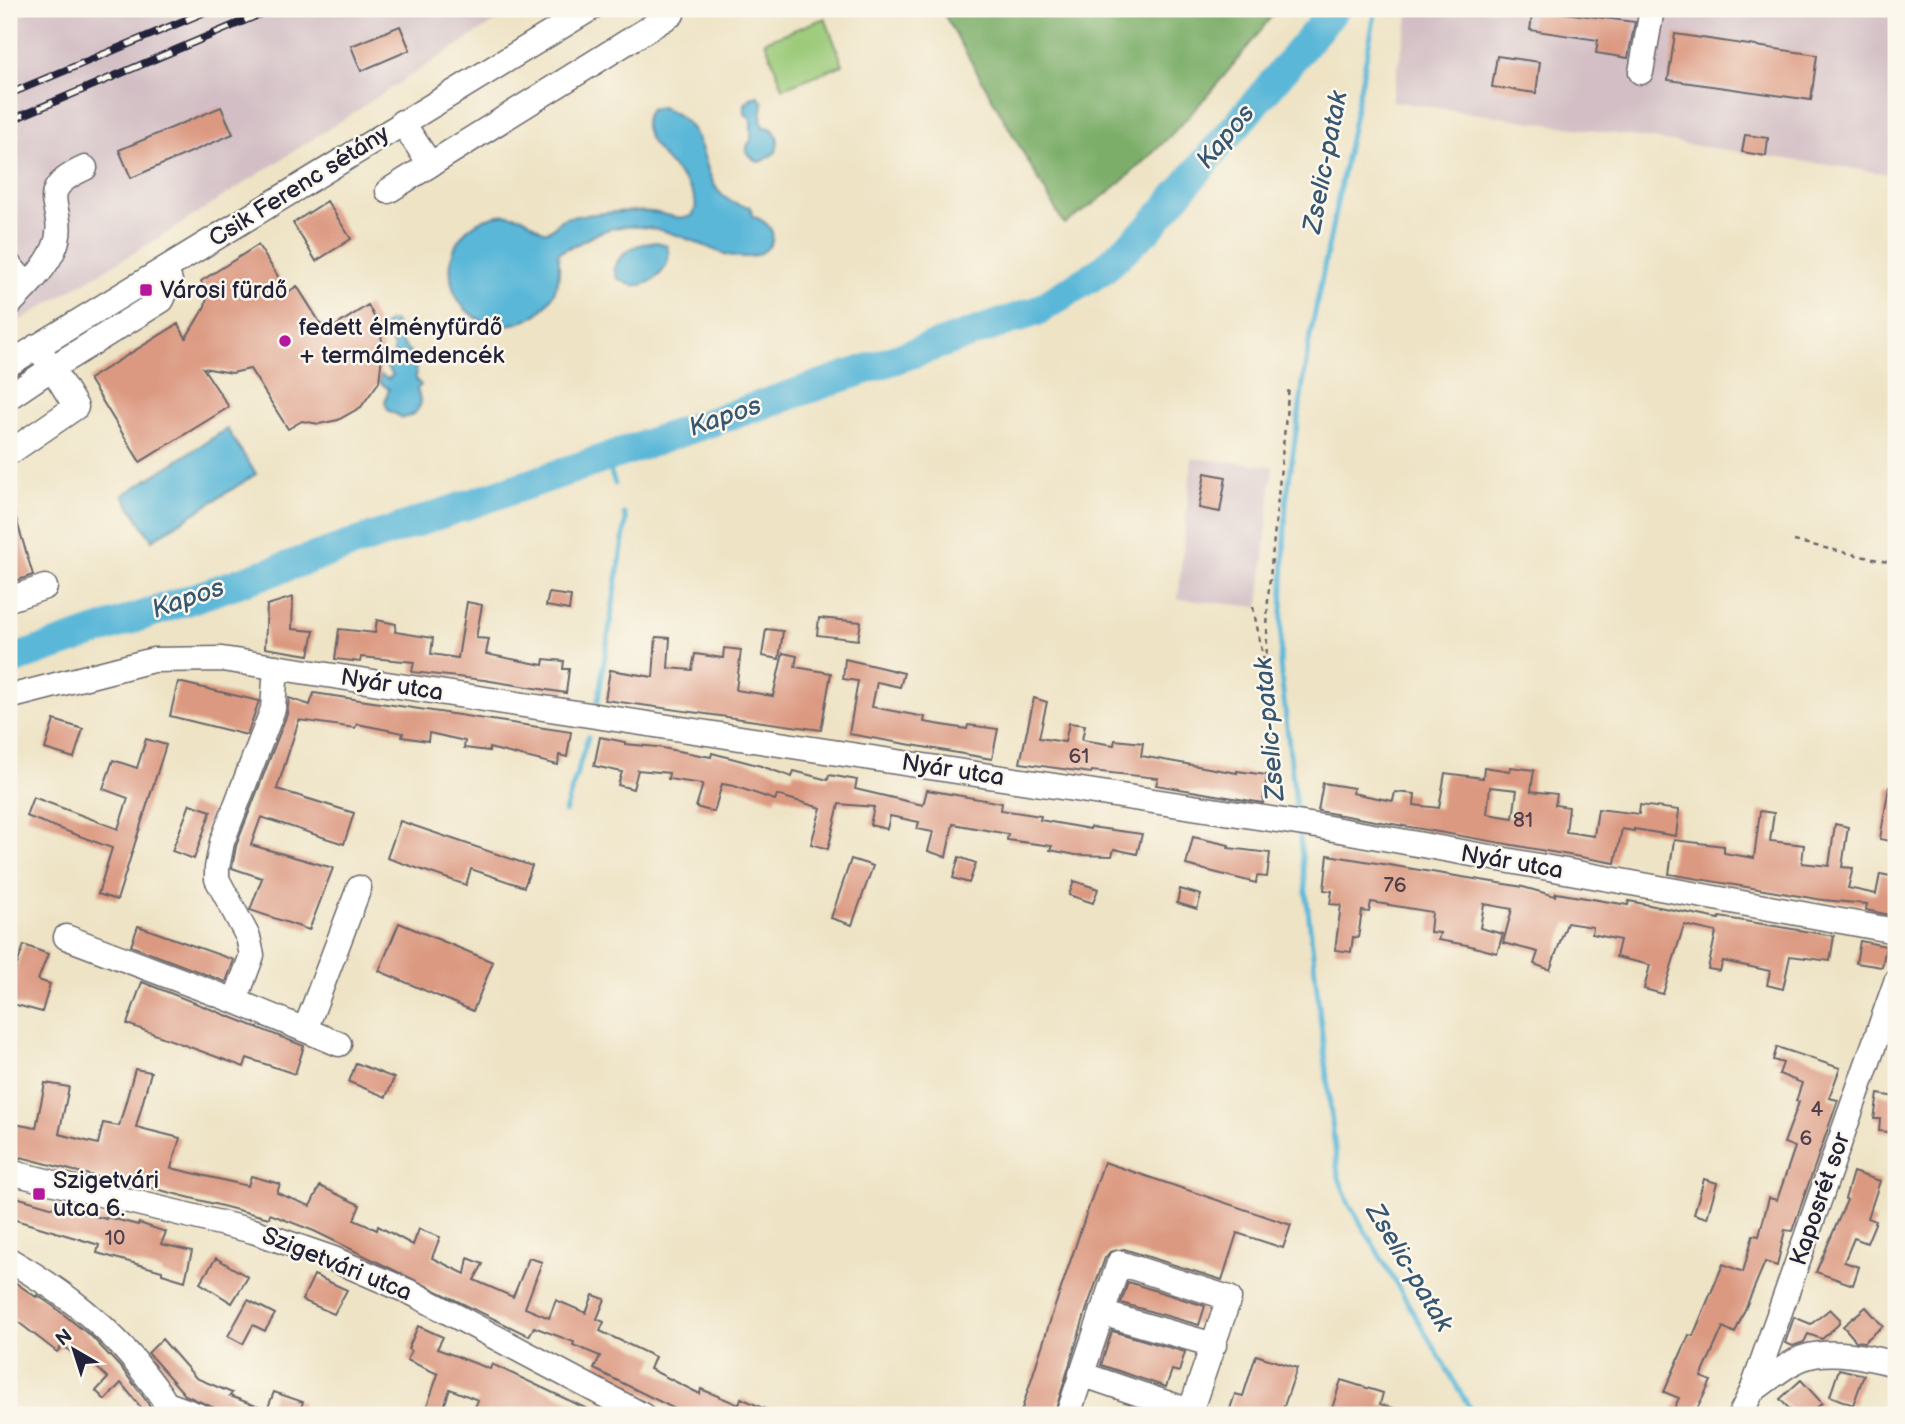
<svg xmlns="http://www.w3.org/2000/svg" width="1905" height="1424" viewBox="0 0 1905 1424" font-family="'Balsamiq Sans',sans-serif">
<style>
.industrial{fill:#d2bec4}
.green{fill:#9bca79;stroke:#5e765a;stroke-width:2}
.forest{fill:#7cae69;stroke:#4f6852;stroke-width:2}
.water{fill:#5ab7d8;stroke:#3e6c8a;stroke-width:2}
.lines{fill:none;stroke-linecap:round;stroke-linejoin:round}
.stream{stroke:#5ab7d8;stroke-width:5}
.river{stroke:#5ab7d8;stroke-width:30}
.building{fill:#dc9981;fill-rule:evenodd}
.minor-casing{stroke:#69666b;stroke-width:27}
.path{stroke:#69666b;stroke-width:2.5;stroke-dasharray:5 5;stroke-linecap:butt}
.minor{stroke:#fff;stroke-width:24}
.rail-casing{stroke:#22223b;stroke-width:8}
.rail{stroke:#fbf7ec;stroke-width:5;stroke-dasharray:16;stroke-linecap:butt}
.poi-dot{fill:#b5179e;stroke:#fbf7ec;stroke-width:2.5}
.labels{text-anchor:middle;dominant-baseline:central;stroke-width:5;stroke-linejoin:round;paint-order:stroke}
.number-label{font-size:21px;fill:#50404c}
.street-label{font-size:24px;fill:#22223b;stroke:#fbf7ec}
.poi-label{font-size:24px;fill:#22223b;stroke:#fbf7ec;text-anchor:start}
.water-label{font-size:26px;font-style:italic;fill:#365672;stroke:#fbf7ec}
</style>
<rect width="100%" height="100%" fill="#fbf7ec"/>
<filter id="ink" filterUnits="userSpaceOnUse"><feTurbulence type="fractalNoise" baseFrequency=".0143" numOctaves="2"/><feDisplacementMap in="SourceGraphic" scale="14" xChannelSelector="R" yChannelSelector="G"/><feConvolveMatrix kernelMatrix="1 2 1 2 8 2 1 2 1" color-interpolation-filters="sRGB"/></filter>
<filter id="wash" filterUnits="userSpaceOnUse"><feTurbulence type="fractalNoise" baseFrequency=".00686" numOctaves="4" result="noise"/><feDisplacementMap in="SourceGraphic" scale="28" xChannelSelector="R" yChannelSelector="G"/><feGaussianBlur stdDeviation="1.57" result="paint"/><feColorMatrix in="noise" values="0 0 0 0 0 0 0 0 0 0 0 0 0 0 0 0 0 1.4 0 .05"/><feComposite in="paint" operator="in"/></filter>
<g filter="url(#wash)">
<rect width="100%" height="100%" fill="#eee3c5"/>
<!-- industrial -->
<path class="industrial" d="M35 9H514L164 235 9 327V20Z
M1410 9H1896V175L1391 101Z
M1192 458 1273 466 1259 607 1178 599Z"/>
<!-- green -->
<path class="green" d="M825 18 843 65 783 88 765 41Z"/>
<!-- forest -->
<path class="forest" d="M941 9H1277C1220 85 1145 174 1064 224Z"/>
<!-- water -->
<path class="water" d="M758 96 763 103 761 118 763 127 771 128C779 135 779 142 776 152L763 161 757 162 747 153V146L751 140V118L745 114V104L751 98Z
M661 107C674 112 688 121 695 134 712 165 704 201 751 207L752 216C783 226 777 254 746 257 727 258 712 248 695 242 667 230 630 220 601 232 592 235 585 241 577 244 570 247 565 249 558 253 571 333 469 350 452 284 449 269 450 256 457 243 469 221 498 209 522 217 530 220 536 229 544 231 552 233 556 223 561 220 566 217 571 217 577 216 601 213 626 210 651 212 664 213 680 221 692 216 715 183 623 146 650 109Z
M657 242 667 246C674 267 653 287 632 285 627 284 622 280 617 278L614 268C623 249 637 243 657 242Z
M394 321 400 330V341L415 358 416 380 421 385 417 389 421 403C417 413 413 416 403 418L388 410 385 402 389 389 379 382 381 375 388 379 393 375 386 367 387 361 394 355C395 340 385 338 384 326L388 322Z
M227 429 256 474 152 540 123 495Z"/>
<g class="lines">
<!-- stream -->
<path class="stream" d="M606 458 615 484
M598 701 626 521 624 514
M565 812 588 737
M1297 817 1280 665 1286 502 1309 342 1376 9
M1299 830 1338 1175 1348 1202 1474 1415"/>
<!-- river -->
<path class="river" d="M9 661 1037 311 1101 271 1150 227 1335 9"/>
</g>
<g id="blocks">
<!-- building -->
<path class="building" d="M1533 9 1635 22 1628 58 1596 53 1598 40 1530 30Z
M400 26 410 50 361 71 351 46Z
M1675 34 1817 55 1811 100 1668 80Z
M1497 56 1540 62 1536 93 1492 87Z
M221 107 233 134 131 178 119 150Z
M1745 135 1768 138 1766 156 1742 152Z
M327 201 351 239 316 261 293 223Z
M258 245 288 292 297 286 326 332 368 305 380 328 383 347 379 382 361 407 338 420 319 424 302 421 288 429 250 369 232 373 203 368 229 407 140 462 89 379 178 324 186 338 205 306 208 294 201 281Z
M1205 473 1226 477 1220 512 1199 508Z
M12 505 33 575 9 583V506Z
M549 593 571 596 569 610 546 606Z
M293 597 292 629 314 631 309 655 265 648 267 605Z
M467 602 482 605 476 638 489 639 486 654 543 665 544 659 564 661 563 669H569L566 693 484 680 412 672 414 662 361 657 360 662 335 659 339 629 375 633 377 620 396 624 395 632 433 638 431 654 458 658Z
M819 618 861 622 858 640 817 635Z
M766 629 783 631 779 659 762 656Z
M656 637 670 638 668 668 692 670 695 654 723 658 724 648 741 650 736 690 773 696 783 653 797 656 795 667 831 673 821 730 605 700 610 670 653 677Z
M845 659 904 673 900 687 877 682 872 707 925 717 924 722 967 729 968 725 998 729 992 759 849 734 858 681 843 679Z
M178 682 259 701 247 735 170 716Z
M314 693 571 732 567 757 559 755 558 765 489 748V751L464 748 465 741 429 733 428 741 402 737 403 733 357 724 355 728 299 720 277 789 354 813 344 844 261 817 251 845 333 868 309 930 250 910 262 878 232 868 236 846 287 714 289 698 310 705Z
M1034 698 1047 702 1039 738 1065 742 1069 723 1085 725 1082 740 1114 745 1115 740 1143 743 1141 756 1237 773V771L1267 775 1263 803 1156 785 1158 778 1092 771 1091 773 1020 763Z
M54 720 83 729 74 758 45 749Z
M600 737 625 742V744L657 747 711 757 712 753 761 766 792 777 794 771 828 780 829 775 857 780 855 789 923 805 927 790 1002 803 1001 810 1041 816 1040 820 1090 829V827L1142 834 1137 854 1114 849 1112 856 1076 855 1050 850 1052 846 1007 840 1008 834 953 824 946 857 928 851 933 832 917 829 919 822 890 816 887 829 870 825 874 807 839 804 828 849 811 844 821 808 777 795 775 800 734 786 722 784 714 812 696 807 703 784 668 779 669 773 638 770 633 789 618 785 622 772 594 766Z
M146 739 166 745 117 900 98 894 112 848 26 816 33 797 118 829 128 798 103 789 113 760 137 768Z
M1484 767 1510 771 1511 767 1534 770 1531 791 1557 794 1555 805 1569 807 1566 832 1594 836 1598 809 1639 814 1640 805 1679 810 1676 836 1634 829V831L1622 829 1615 863 1318 811 1323 783 1354 788 1352 793 1393 801 1395 792 1415 794 1414 805 1439 808 1445 773 1483 778ZM1490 787 1517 790 1513 818 1487 814Z
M1889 787 1896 788V842L1880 839Z
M190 804 211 811 194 859 172 851Z
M1760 811 1774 813 1770 841 1804 845 1802 863 1829 866 1835 824 1848 827 1842 867 1853 868 1848 888 1876 894 1880 874 1896 877 1894 897 1896 898V907H1892L1890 915 1866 910 1867 904 1823 900 1669 874 1674 840 1724 846V853L1754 858Z
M400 821 532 866 524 887 471 869 466 885 387 858Z
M1193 837 1229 845 1228 848 1270 853 1267 877 1257 876 1256 883 1186 865Z
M1328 855 1523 887 1555 896 1556 893 1628 905 1629 901 1719 919 1720 917 1834 936 1830 961 1790 956 1783 989 1767 985 1770 971 1723 961 1720 971 1708 969 1716 932 1684 925 1663 994 1644 989 1650 965 1616 957 1620 940 1592 934 1593 927 1567 923 1550 970 1534 964 1538 952 1503 943 1512 909 1484 904 1480 928 1503 934 1497 953 1467 945 1438 940 1440 933 1430 932 1432 912 1371 902 1369 912 1362 911 1358 938 1353 937 1351 952 1335 950 1341 905 1330 904 1332 891 1324 890Z
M959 857 976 863 969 883 953 878Z
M851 859 873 866 852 925 831 918Z
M1074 881 1098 889 1093 903 1069 895Z
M1180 889 1201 895 1197 909 1177 903Z
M399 923 493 962 473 1011 379 971Z
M138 926 234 960 226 982 131 946Z
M1860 941 1886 946 1882 967 1856 963Z
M24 945 48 954 38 980 50 984 42 1012 9 1003V972L14 973Z
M142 982 304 1046 295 1074 247 1058 244 1067 127 1024Z
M1777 1047 1840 1068 1829 1098 1838 1100 1792 1231 1785 1230 1777 1266 1765 1262 1735 1333 1723 1327 1701 1377 1711 1381 1694 1415H1671L1679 1398 1664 1392 1689 1335 1693 1336 1723 1264 1743 1272 1753 1235 1759 1236 1769 1198 1777 1200 1795 1147 1784 1143 1799 1102 1796 1101 1802 1083 1779 1074 1783 1063 1773 1060Z
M356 1063 394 1078 386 1097 349 1082Z
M135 1069 151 1072 136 1127 180 1138 171 1168 248 1186 251 1176 280 1184 277 1193 310 1206 320 1186 360 1205 354 1220 377 1230 378 1226 413 1245 419 1229 440 1237 432 1258 465 1274 468 1258 483 1264 474 1280 513 1297 529 1258 542 1262 525 1308 549 1318 556 1300 586 1313 593 1295 605 1299 597 1319 604 1322 600 1331 655 1357 650 1369 700 1394 701 1389 739 1405 741 1398 778 1415H687L594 1369 600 1356 573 1345 574 1342 534 1327 529 1336 314 1231 270 1214 269 1218 121 1180 120 1183 21 1157V1159L9 1157V1123L36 1128 45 1083 69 1087 59 1134 98 1144 103 1123 119 1126Z
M1878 1094 1896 1097V1133L1879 1131 1880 1119H1874Z
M1104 1162 1291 1225 1283 1248 1237 1233 1222 1280 1124 1249 1110 1252 1105 1258 1087 1308 1054 1415H1020L1053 1312Z
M1853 1172 1880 1181 1868 1218 1876 1221 1867 1243 1854 1238 1844 1262 1859 1267 1853 1285 1816 1272 1847 1200 1845 1199Z
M1704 1179 1717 1183 1707 1218 1694 1214Z
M9 1195 54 1208V1205L106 1219 107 1217 138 1225 139 1223 166 1232 161 1244 192 1251 185 1281 162 1274V1271L97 1253 99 1245 9 1218Z
M216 1258 248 1277 232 1303 200 1283Z
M314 1275 347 1290 334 1314 302 1300Z
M9 1278 36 1297 37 1295 53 1306 92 1337 122 1369 148 1403 153 1415H147L121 1383 105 1400 96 1391 108 1378 87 1358 83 1363 63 1345 57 1352 9 1315Z
M1128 1282 1205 1306 1199 1325 1121 1303Z
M248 1300 275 1314 265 1331 253 1325 243 1344 228 1336Z
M1866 1307 1883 1326 1864 1342 1856 1341 1843 1326Z
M1830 1309 1840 1319 1838 1325 1822 1339 1808 1334 1804 1342 1793 1346 1785 1343 1794 1317 1811 1324Z
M418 1326 443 1337 437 1349 490 1369 492 1364 600 1415H472L478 1400 450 1389 441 1415 425 1412 438 1374 407 1360 411 1351 408 1349Z
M1112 1331 1185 1352 1179 1372 1172 1370 1166 1387 1101 1365Z
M162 1339 196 1378 232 1393 230 1396 267 1410 274 1392 303 1402 298 1415H230L185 1395 148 1353Z
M1256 1355 1297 1368 1281 1415H1228L1235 1394 1243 1396Z
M1839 1369 1864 1375 1853 1405 1830 1396Z
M1341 1380 1383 1393 1380 1404 1407 1412V1415H1330Z
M1801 1380 1822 1403 1809 1415H1795L1780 1399Z"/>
</g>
</g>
<g filter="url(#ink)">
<use href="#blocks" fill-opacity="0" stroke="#69666b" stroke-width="2"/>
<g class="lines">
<defs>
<path id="minor" d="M1641 72 1652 9
M402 122 430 164
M388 191 672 14 669 9
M9 265 27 285
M9 305C25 288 44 271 54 249 72 208 27 194 85 168
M37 346 52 368 162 300 170 281 165 269
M9 364 590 9
M9 397 52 368 76 407 12 451 9 446
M9 599 45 587
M9 697 153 660 222 659 1323 827 1896 931
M66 937 235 1001 252 955 248 937 217 879V868L222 842 273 709 276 667
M235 1001 339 1044
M305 1030 359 888
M9 1172 253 1231 331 1258 414 1294 642 1415
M9 1260C63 1291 111 1327 148 1378 157 1390 167 1400 168 1415
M1101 1313 1214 1345
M1081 1374 1190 1411
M1752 1391C1770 1379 1792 1358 1814 1355 1840 1350 1870 1358 1896 1364
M167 1404 197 1415
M1068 1415 1119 1263 1229 1298 1189 1415
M1740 1415 1752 1391 1896 982"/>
</defs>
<!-- minor casing -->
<use href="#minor" class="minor-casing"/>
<!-- path -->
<path class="path" d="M1794 541 1896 564
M1253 607 1265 666
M1266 672 1281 801
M1266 674 1268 598 1289 386"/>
<!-- minor -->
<use href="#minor" class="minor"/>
<defs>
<path id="rail" d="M9 94 212 9
M9 121 272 9"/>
</defs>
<!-- rail casing -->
<use href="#rail" class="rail-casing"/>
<!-- rail -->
<use href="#rail" class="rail"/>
</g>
</g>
<!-- markers -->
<g class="poi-dot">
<rect x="139" y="283" width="14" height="14" rx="3.5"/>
<circle cx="285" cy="341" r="7"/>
<rect x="32" y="1187" width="14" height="14" rx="3.5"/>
</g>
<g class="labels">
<!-- number labels -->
<g class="number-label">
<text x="1079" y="756">61</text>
<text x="1523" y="820">81</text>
<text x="1395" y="885">76</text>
<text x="1817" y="1109">4</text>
<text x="1806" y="1138">6</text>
<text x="115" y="1238">10</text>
</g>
<!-- street labels -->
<g class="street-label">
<text transform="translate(299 186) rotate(-32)">Csik Ferenc sétány</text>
<text transform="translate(392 685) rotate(9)">Nyár utca</text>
<text transform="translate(953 770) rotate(9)">Nyár utca</text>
<text transform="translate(1512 862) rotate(10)">Nyár utca</text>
<text transform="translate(1820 1199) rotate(-71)">Kaposrét sor</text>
<text transform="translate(337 1264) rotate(22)">Szigetvári utca</text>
</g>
<!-- poi labels -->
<g class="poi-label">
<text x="160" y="290">Városi fürdő</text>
<text x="299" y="327">fedett élményfürdő<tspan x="299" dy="28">+ termálmedencék</tspan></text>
<text x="53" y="1180">Szigetvári<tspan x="53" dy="28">utca 6.</tspan></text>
</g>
<!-- water labels -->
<g class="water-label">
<text transform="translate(1226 137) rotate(-50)">Kapos</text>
<text transform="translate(1326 162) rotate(-79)">Zselic-patak</text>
<text transform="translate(725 417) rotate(-19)">Kapos</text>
<text transform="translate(188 599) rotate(-19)">Kapos</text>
<text transform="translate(1270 729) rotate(-95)">Zselic-patak</text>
<text transform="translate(1409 1268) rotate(59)">Zselic-patak</text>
</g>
</g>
<!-- margin -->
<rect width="1905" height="1424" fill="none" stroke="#fbf7ec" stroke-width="35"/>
<!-- north arrow -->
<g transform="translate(74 1350) rotate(321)" stroke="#fbf7ec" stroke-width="5" paint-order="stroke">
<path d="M0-5L12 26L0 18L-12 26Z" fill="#22223b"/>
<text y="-10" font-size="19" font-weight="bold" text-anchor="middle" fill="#22223b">N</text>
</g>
</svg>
